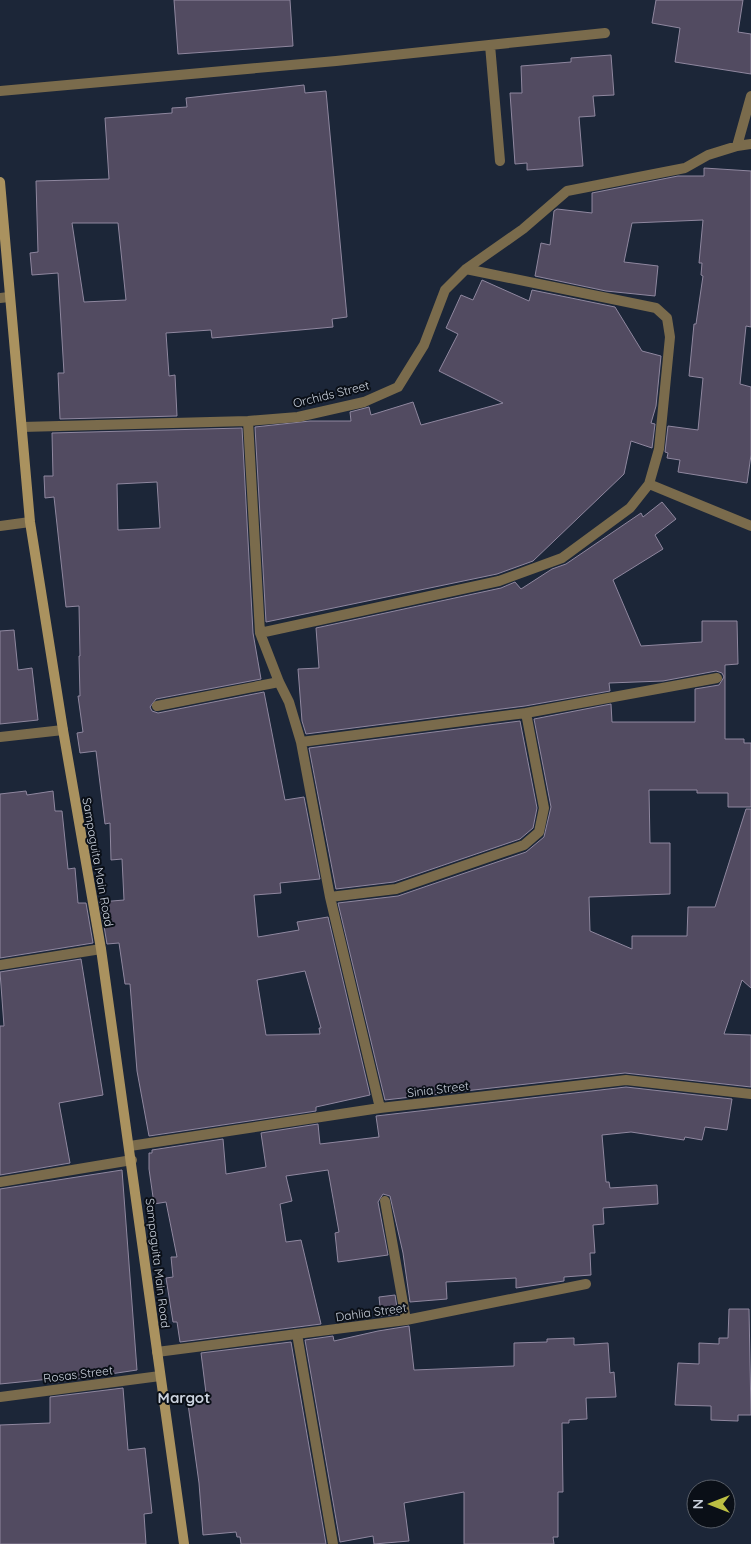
<svg xmlns="http://www.w3.org/2000/svg" width="751" height="1544" viewBox="0 0 751 1544" font-family="Quicksand,sans-serif">
<style>
.building{fill:#524b61;stroke:#8f879f;fill-rule:evenodd}
.lines{fill:none;stroke-linecap:round;stroke-linejoin:round}
.lane{stroke:#7a6b4c;stroke-width:10}
.street{stroke:#7a6b4c;stroke-width:10}
.secondary{stroke:#aa925f;stroke-width:10}
.labels{text-anchor:middle;dominant-baseline:central;stroke-width:4;stroke-linejoin:round;paint-order:stroke}
.street-label{font-size:12px;fill:#cbd2de;stroke:#0a0f17}
.quarter-label{font-size:15px;font-weight:bold;fill:#cbd2de;stroke:#0a0f17}
</style>
<rect width="100%" height="100%" fill="#1c2638"/>
<!-- building -->
<path class="building" d="M174 0H290L293 46 178 54Z
M656 0H743L738 32 751 34V74L675 62 680 28 652 23Z
M611 55 614 95 593 96 595 116 579 117 583 166 527 170V163L515 164 510 93H522L521 66 571 62V58Z
M304 85 305 93 326 91 347 317 332 319 333 327 212 338 211 330 166 333 169 376 175 375 177 416 60 419 58 373H64L58 273 32 275 30 253 38 252 36 181 109 179 105 118 172 113V108L187 107 186 98ZM72 223H118L126 300 84 302Z
M704 168 751 171V327L746 326 740 384 751 387V455L747 483 678 472 680 460 667 458 668 453 665 452 668 426 698 430 703 378 689 376 694 324H696L703 276 701 275 702 263H699L703 220 632 223 624 262 658 266 655 296 606 291 535 276 541 243 550 245 554 211 557 209 592 213V193L678 176H704Z
M482 280 529 301 532 290 615 307 642 351 661 356 656 406 651 423 655 424 652 448 631 441 624 474 533 561 497 574 266 622 255 427 310 421H351L350 412 369 407 371 415 413 402 421 425 503 403 439 371 458 334 446 328 461 295 473 300Z
M242 428 253 633 261 679 156 699 150 707 152 711 158 713 264 692 285 800 304 797 320 879 280 883 281 893 254 895 258 937 299 930 297 922 328 917 370 1095 316 1107V1111L149 1136 137 1071 130 984H125L119 943 107 944 100 902 124 900 122 859 111 860 110 823 105 824 96 751 80 753 77 733 83 732 78 696H80L79 656H80L79 606 66 607 54 497 45 498 44 476H53L52 433ZM157 482 160 528 118 530 117 484ZM305 971 321 1028H319L320 1034 266 1035 257 980Z
M662 502 676 519 655 535 663 549 613 580 641 646 702 642V621H737L738 664 725 665V739H744V743H751V807H728V793H697V790H649L650 843H670V894L589 897 590 931 632 949V936H687L688 907H715L746 809H751V988L742 980 724 1034 751 1035V1087L625 1073 385 1100 338 903 398 896 526 852 544 837 551 807 534 719 611 704 612 722H695V689L719 685 724 677 722 673 716 671 663 681 609 683 610 691 525 706 306 734 302 721 298 669 319 668 316 628 501 588 515 582 521 589 552 569 566 564 641 513 643 517Z
M14 630 18 670 32 668 38 720 0 724V631Z
M520 721 537 808 533 828 520 839 394 882 336 889 309 748Z
M26 791 27 795 53 791 55 811H62L68 869 75 868 78 903H86L93 943 0 958V794Z
M81 959 103 1095 59 1103 70 1163 0 1175V1026H4L0 972Z
M626 1087 732 1099 727 1130 705 1127 702 1140 685 1137 684 1140 631 1132 602 1135 606 1182H609L610 1188 657 1185 658 1204 603 1208 604 1224 593 1225 595 1253H590L591 1275 564 1277V1281L516 1288V1278L446 1282 447 1299 410 1302 403 1253 390 1196 383 1194 378 1202 388 1255 338 1262 335 1233 339 1232 328 1170 286 1176 292 1201 280 1204 286 1242 301 1240 321 1324 180 1342 177 1322H173L166 1278 173 1277 171 1257H177L166 1202 154 1204 149 1169V1153H152V1150L223 1139 226 1174 266 1167 261 1133 318 1124 320 1144 379 1137 376 1116Z
M122 1170 137 1370 50 1383V1379L0 1384V1189Z
M395 1295 398 1314 381 1316 379 1297Z
M729 1309H749L751 1415H738V1421L711 1420V1406L675 1405 678 1363 699 1364V1343L719 1344V1338H728Z
M409 1326 414 1370 514 1366V1343L547 1342V1339L574 1338V1345L608 1343 610 1373 614 1372 616 1397 586 1398 587 1419 569 1420V1423H562L563 1492H558V1537H553L554 1544H464V1492L404 1503 409 1541 374 1544 373 1536 340 1542 305 1340 333 1336 334 1341 378 1331Z
M291 1342 326 1544H241L240 1537H237L236 1532 203 1535 199 1483 188 1404 207 1401 201 1353Z
M123 1388 128 1450 145 1448 152 1513 144 1514 146 1544H0V1425L50 1423V1397Z"/>
<g class="lines">
<!-- lane -->
<path class="lane" d="M490 45 500 161
M0 91 336 61 605 33
M297 1334 333 1544"/>
<!-- street -->
<path class="street" d="M737 146 751 96
M0 298 9 297
M248 421 260 633 279 682 289 702 301 742 330 897 380 1108
M22 427 248 421 298 417 364 402 398 387 424 345 445 290 466 269 523 229 567 191 685 168 708 155 737 146 751 144
M649 484 751 526
M0 526 30 522
M260 633 499 581 562 558 630 508 649 484 659 449 670 337 667 318 656 308 466 269
M157 706 279 682
M0 737 63 730
M301 742 526 713 717 678
M330 897 396 889 524 845 539 832 544 808 526 713
M0 965 101 949
M130 1146 380 1108 626 1080 751 1094
M0 1182 132 1160
M385 1201 406 1320
M157 1352 406 1320 586 1284
M0 1397 160 1376"/>
<!-- secondary -->
<path class="secondary" d="M0 182 30 522 63 730 101 949 184 1544"/>
</g>
<g class="labels">
<!-- street labels -->
<g class="street-label">
<text transform="translate(331 394) rotate(-14)">Orchids Street</text>
<text transform="translate(98 862) rotate(80)">Sampaguita Main Road</text>
<text transform="translate(438 1089) rotate(-7)">Sinia Street</text>
<text transform="translate(158 1263) rotate(83)">Sampaguita Main Road</text>
<text transform="translate(371 1312) rotate(-8)">Dahlia Street</text>
<text transform="translate(78 1374) rotate(-7)">Rosas Street</text>
</g>
<!-- quarter labels -->
<g class="quarter-label">
<text x="184" y="1397">Margot</text>
</g>
</g>
<!-- north arrow -->
<g transform="translate(711 1504) rotate(270)"><circle r="24" fill="#0a0f17" stroke="#575d67"/>
<path d="M0-4L9 19L0 12L-9 19Z" fill="#bcbf43"/>
<text y="-8" font-size="14" font-weight="bold" text-anchor="middle" fill="#cbd2de">N</text>
</g>
</svg>
